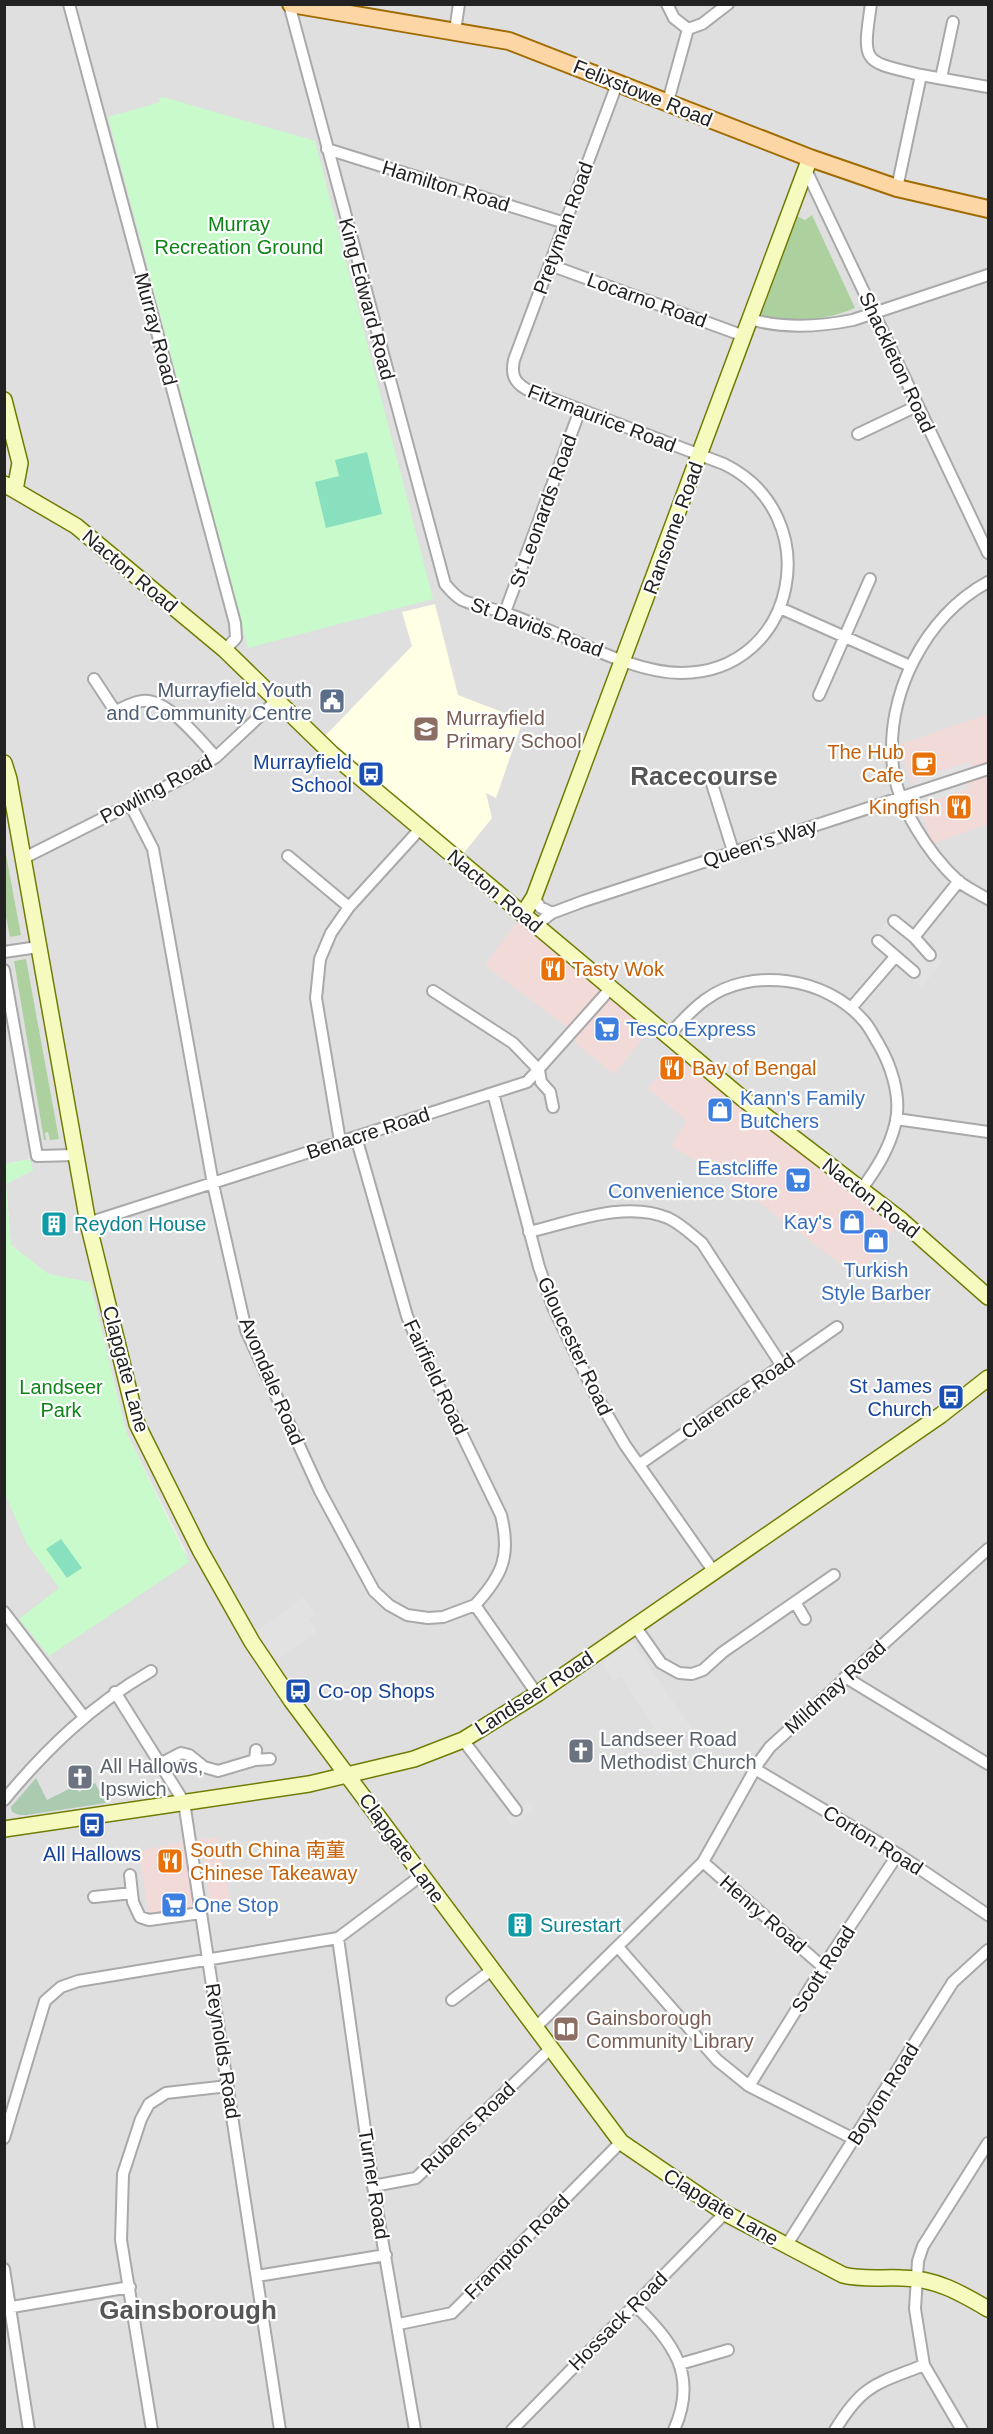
<svg xmlns="http://www.w3.org/2000/svg" width="993" height="2434" viewBox="0 0 993 2434" font-family="Arial,'Noto Sans SC',sans-serif">
<style>
.residential{fill:#e0dfdf}
.commercial{fill:#f2dad9}
.education{fill:#ffffe5}
.forest{fill:#add19e}
.cemetery{fill:#aacbaf}
.park{fill:#c8facc}
.pitch{fill:#88e0be}
.parking{fill:#e2e2e2}
.lines{fill:none;stroke-linecap:round;stroke-linejoin:round}
.street-casing{stroke:#a9a9a9;stroke-width:14}
.secondary-casing{stroke:#707d05;stroke-width:18}
.primary-casing{stroke:#a06b00;stroke-width:20}
.street{stroke:#fff;stroke-width:10}
.secondary{stroke:#f7fabf;stroke-width:15}
.primary{stroke:#fcd6a4;stroke-width:16}
.labels{text-anchor:middle;dominant-baseline:central;stroke-width:4.5;stroke-linejoin:round;paint-order:stroke}
.street-label{font-size:20px;fill:#222;stroke:#fff}
.park-label{font-size:20px;fill:#0c8416;stroke:#fff}
.service-label{font-size:20px;fill:#4e5e75;stroke:#fff;text-anchor:end}
.education-label{font-size:20px;fill:#785e54;stroke:#fff;text-anchor:start}
.food-label{font-size:20px;fill:#c56008;stroke:#fff;text-anchor:start}
.transit-label{font-size:20px;fill:#164399;stroke:#fff;text-anchor:end}
.shop-label{font-size:20px;fill:#366cbe;stroke:#fff;text-anchor:start}
.culture-label{font-size:20px;fill:#0d838f;stroke:#fff;text-anchor:start}
.worship-label{font-size:20px;fill:#5b616d;stroke:#fff;text-anchor:start}
.district-label{font-size:26px;font-weight:bold;fill:#555;stroke:#fff}
</style>
<rect width="100%" height="100%" fill="#f2efe9"/>
<!-- residential -->
<path class="residential" d="M352 4 988 5V2429H5V1494L187 1554 126 1432 90 1283 48 1274 11 1245 6 1184 30 1159 5 1164V5Z"/>
<!-- commercial -->
<path class="commercial" d="M988 714V824L932 844 899 745Z
M523 914 655 1024 614 1074 578 1045 567 1027 485 965Z
M683 1048 901 1220 858 1277 717 1170H712L671 1146 687 1121 648 1088Z
M217 1837 232 1908 212 1911 199 1840Z
M185 1842 193 1910 149 1916 139 1853 148 1849Z"/>
<!-- education -->
<path class="education" d="M435 604 458 695 523 720 496 798 486 793 492 818 463 854 336 749 324 737 412 646 402 612Z"/>
<!-- forest -->
<path class="forest" d="M812 215 855 308C825 321 793 322 760 318L797 216 805 220Z
M4 844 21 935 10 937 5 912Z
M26 959 59 1139 50 1140 48 1132 45 1133 46 1140H44L14 961Z"/>
<!-- cemetery -->
<path class="cemetery" d="M36 1778 47 1800 75 1786 79 1792 95 1783 106 1803 26 1815H19L12 1812 11 1807Z"/>
<!-- park -->
<path class="park" d="M163 97 315 141 433 599 248 648 108 117 160 102 159 98Z
M30 1159 33 1170 6 1184 11 1245 48 1274 90 1282 126 1432 189 1562 49 1656 19 1619 59 1588 27 1544 5 1494V1164Z"/>
<!-- pitch -->
<path class="pitch" d="M367 452 382 514 326 528 315 482 339 476 335 460Z
M61 1539 82 1568 67 1578 46 1549Z"/>
<!-- parking -->
<path class="parking" d="M971 761 970 769 913 788 915 779Z
M969 779 967 789 917 806 918 795Z
M890 917 943 961 922 987 869 943Z
M304 1597 316 1614 309 1619 317 1632 276 1661 255 1632Z
M632 1641 691 1728 656 1756 644 1737 655 1727 620 1677 614 1681 602 1663Z
M528 1801 534 1809 512 1826 506 1818Z"/>
<g class="lines">
<defs>
<path id="street" d="M69 4 235 623 236 638 225 650
M289 4 445 584C450 590 455 596 462 600 475 606 491 608 505 613 518 617 531 623 543 628 584 644 637 673 681 673 798 673 828 515 724 464L526 389C514 382 511 374 514 360L617 84
M667 4 674 18 688 29
M871 4C862 65 863 61 921 75L897 188
M688 29 702 24 728 4
M455 31 459 4
M921 75 988 87
M941 78 953 22
M667 105 688 29
M327 149 565 223
M806 170 988 553
M550 265 744 336
M750 319C784 329 818 327 853 320L988 275
M858 434 917 406
M988 582C925 616 885 695 893 767 897 805 929 854 957 880 966 888 978 893 988 899
M780 608 910 666
M505 612 580 410
M94 679 115 711C123 708 133 702 142 701 167 697 200 741 216 757
M819 695 870 579
M712 784 733 851
M130 804 153 849 213 1184 246 1330 320 1491 374 1591 389 1605 407 1615 428 1618 443 1617 475 1605 537 1694
M288 856 349 907
M22 859 185 777 216 757 277 700
M534 897 540 907 552 913
M894 921 914 937
M536 925 552 913 584 901 988 769
M878 941 914 972
M4 952 38 947
M930 955 914 937 959 881
M4 970 37 1156 76 1155
M433 991 513 1043 539 1070 541 1082 550 1092 553 1107
M851 1008 895 957
M669 1035C680 1023 691 1010 705 1000 751 966 826 977 863 1020 869 1026 873 1035 878 1043 891 1065 901 1095 896 1121 890 1148 877 1168 861 1190
M493 1093 539 1267 553 1307 594 1392 625 1445 714 1572
M896 1119 988 1132
M356 1137 407 1316 421 1350 501 1515C511 1555 503 1575 475 1605
M340 1141 316 998 320 959 331 933 349 907 420 829
M88 1223 527 1082 611 988
M529 1232C572 1222 625 1200 668 1218 681 1224 691 1234 702 1243L782 1366
M640 1464 837 1327
M795 1602 805 1619
M4 1612 84 1717
M635 1626 661 1663 679 1673 692 1674 703 1670 723 1652 834 1575
M845 1677 988 1764
M115 1692 184 1802 280 2430
M463 1740 516 1810
M255 1760 270 1759
M160 1764 181 1753 189 1755 204 1767 218 1771 255 1760 256 1750
M755 1769 898 1854 988 1915
M4 1800C47 1748 92 1705 151 1671
M703 1862 823 1967
M130 1875 133 1902 140 1917 149 1920 201 1913
M94 1897 132 1893
M338 1938 373 2186 415 2430
M618 1947 717 2060 749 2086 854 2139
M452 2000 493 1969
M536 2027 703 1862 759 1762 770 1747 988 1549
M749 2086 823 1967 898 1854
M4 2138 45 2001 61 1987 78 1981 338 1938 422 1875
M373 2186 416 2178 551 2048
M786 2246 953 1982 988 1950
M4 2269 29 2430
M257 2276 386 2255
M635 2305C672 2342 699 2374 674 2430
M6 2308 130 2287
M399 2324 452 2313 621 2142
M680 2364 728 2350
M152 2430 121 2240 123 2174 141 2119 149 2104 166 2093 228 2086
M512 2430 725 2213
M835 2430C863 2384 876 2384 924 2365
M962 2430 924 2365 915 2309 918 2261 923 2246 988 2143"/>
<path id="secondary" d="M4 400 20 463 15 490
M4 484 76 526 225 650 332 754 742 1098 901 1220 988 1297
M4 763 9 779 88 1223 137 1424 200 1550 252 1642 291 1700 621 2142 725 2213 843 2275C863 2280 882 2277 902 2278 935 2278 961 2293 988 2309
M523 914 534 897 810 158
M4 1829 309 1784 414 1759 463 1740 537 1694 941 1415 988 1378"/>
<path id="primary" d="M291 4 509 41 810 158 897 188 988 209"/>
</defs>
<!-- street casing -->
<use href="#street" class="street-casing"/>
<!-- secondary casing -->
<use href="#secondary" class="secondary-casing"/>
<!-- primary casing -->
<use href="#primary" class="primary-casing"/>
<!-- street -->
<use href="#street" class="street"/>
<!-- secondary -->
<use href="#secondary" class="secondary"/>
<!-- primary -->
<use href="#primary" class="primary"/>
</g>
<!-- icons -->
<defs>
<symbol id="civic-square" viewBox="-11 -11 22 22"><rect x="-9" y="-9" width="18" height="18" rx="4" fill="#5c6f8a" stroke="#fff"/><path d="M-.6-6.5H3V-4.5H.6V-3L4-1V1h2V6H-6V1h2V-1L-.6-3ZM-1.2 2.5V6h2.4V2.5Z" fill="#fff"/></symbol>
<symbol id="school-square" viewBox="-11 -11 22 22"><rect x="-9" y="-9" width="18" height="18" rx="4" fill="#8d6e63" stroke="#fff"/><path d="M0-5L7-2L0 1L-7-2ZM-4 1L0 2.5L4 1V4Q0 6-4 4Z" fill="#fff"/></symbol>
<symbol id="cafe-square" viewBox="-11 -11 22 22"><rect x="-9" y="-9" width="18" height="18" rx="4" fill="#e8710a" stroke="#fff"/><path d="M-5.5-4.5H6V0H3Q3 3.5 0 3.5H-2.5Q-5.5 3.5-5.5 0ZM3-3.2v2h1.7v-2ZM-6 4.5H4V6H-6Z" fill="#fff"/></symbol>
<symbol id="bus-square" viewBox="-11 -11 22 22"><rect x="-9" y="-9" width="18" height="18" rx="4" fill="#1a4fb4" stroke="#fff"/><path d="M-5-6H5V4H4V6H2V4H-2V6H-4V4H-5ZM-3.5-4V0h7V-4ZM-3.5 1.2v1.5H-2V1.2ZM2 1.2v1.5H3.5V1.2Z" fill="#fff"/></symbol>
<symbol id="restaurant-square" viewBox="-11 -11 22 22"><rect x="-9" y="-9" width="18" height="18" rx="4" fill="#e8710a" stroke="#fff"/><path d="M-5-6h1v4h1v-4h1v4h1v-4h1v5L-1.5 .5V6h-2V.5L-5-1ZM5-6V6H3V1.5H1.5Q1.5-4 5-6Z" fill="#fff"/></symbol>
<symbol id="supermarket-square" viewBox="-11 -11 22 22"><rect x="-9" y="-9" width="18" height="18" rx="4" fill="#3f7fe0" stroke="#fff"/><path d="M-6-5.5h2.5l.6 2H6L4.5 2H-2.5L-4.4-4H-6ZM-1.5 3.2a1.3 1.3 0 1 0 .1 0ZM3 3.2a1.3 1.3 0 1 0 .1 0Z" fill="#fff"/></symbol>
<symbol id="shop-square" viewBox="-11 -11 22 22"><rect x="-9" y="-9" width="18" height="18" rx="4" fill="#3f7fe0" stroke="#fff"/><path d="M-5-2.5h2.3a2.7 3.5 0 0 1 5.4 0H5L5.5 6h-11ZM-1.5-2.5h3a1.5 2.3 0 0 0-3 0Z" fill="#fff"/></symbol>
<symbol id="building-square" viewBox="-11 -11 22 22"><rect x="-9" y="-9" width="18" height="18" rx="4" fill="#0f9aa8" stroke="#fff"/><path d="M-4-6H4V6H1V3H-1V6H-4ZM-2.5-4.3h1.7v1.8h-1.7ZM.8-4.3h1.7v1.8H.8ZM-2.5-1h1.7V.8h-1.7ZM.8-1h1.7V.8H.8Z" fill="#fff"/></symbol>
<symbol id="church-square" viewBox="-11 -11 22 22"><rect x="-9" y="-9" width="18" height="18" rx="4" fill="#6b7280" stroke="#fff"/><path d="M-1.2-6h2.4v3.5h3.3v2.4h-3.3V6h-2.4V-.1h-3.3v-2.4h3.3Z" fill="#fff"/></symbol>
<symbol id="library-square" viewBox="-11 -11 22 22"><rect x="-9" y="-9" width="18" height="18" rx="4" fill="#8d6e63" stroke="#fff"/><path d="M-6-4Q-3-5.5-.7-3.5V5Q-3 3-6 4ZM6-4Q3-5.5 .7-3.5V5Q3 3 6 4Z" fill="#fff"/></symbol>
</defs>
<g fill-rule="evenodd">
<use href="#civic-square" x="317" y="686" width="30" height="30"/>
<use href="#school-square" x="411" y="714" width="30" height="30"/>
<use href="#cafe-square" x="909" y="749" width="30" height="30"/>
<use href="#bus-square" x="356" y="759" width="30" height="30"/>
<use href="#restaurant-square" x="944" y="792" width="30" height="30"/>
<use href="#restaurant-square" x="538" y="954" width="30" height="30"/>
<use href="#supermarket-square" x="592" y="1014" width="30" height="30"/>
<use href="#restaurant-square" x="657" y="1053" width="30" height="30"/>
<use href="#shop-square" x="705" y="1095" width="30" height="30"/>
<use href="#supermarket-square" x="783" y="1165" width="30" height="30"/>
<use href="#shop-square" x="837" y="1207" width="30" height="30"/>
<use href="#building-square" x="39" y="1209" width="30" height="30"/>
<use href="#shop-square" x="861" y="1226" width="30" height="30"/>
<use href="#bus-square" x="936" y="1382" width="30" height="30"/>
<use href="#bus-square" x="283" y="1676" width="30" height="30"/>
<use href="#church-square" x="566" y="1736" width="30" height="30"/>
<use href="#church-square" x="65" y="1762" width="30" height="30"/>
<use href="#bus-square" x="77" y="1810" width="30" height="30"/>
<use href="#restaurant-square" x="155" y="1846" width="30" height="30"/>
<use href="#supermarket-square" x="159" y="1890" width="30" height="30"/>
<use href="#building-square" x="505" y="1910" width="30" height="30"/>
<use href="#library-square" x="551" y="2014" width="30" height="30"/>
</g>
<g class="labels">
<!-- street labels -->
<g class="street-label">
<text transform="translate(643 93) rotate(22)">Felixstowe Road</text>
<text transform="translate(446 186) rotate(17)">Hamilton Road</text>
<text transform="translate(563 228) rotate(-70)">Pretyman Road</text>
<text transform="translate(367 299) rotate(75)">King Edward Road</text>
<text transform="translate(647 300) rotate(20)">Locarno Road</text>
<text transform="translate(156 329) rotate(75)">Murray Road</text>
<text transform="translate(897 362) rotate(65)">Shackleton Road</text>
<text transform="translate(602 418) rotate(21)">Fitzmaurice Road</text>
<text transform="translate(543 511) rotate(-70)">St Leonards Road</text>
<text transform="translate(673 528) rotate(-70)">Ransome Road</text>
<text transform="translate(130 571) rotate(40)">Nacton Road</text>
<text transform="translate(537 627) rotate(20)">St Davids Road</text>
<text transform="translate(156 789) rotate(-28)">Powling Road</text>
<text transform="translate(760 843) rotate(-18)">Queen's Way</text>
<text transform="translate(495 891) rotate(40)">Nacton Road</text>
<text transform="translate(368 1133) rotate(-18)">Benacre Road</text>
<text transform="translate(871 1198) rotate(38)">Nacton Road</text>
<text transform="translate(575 1346) rotate(65)">Gloucester Road</text>
<text transform="translate(126 1369) rotate(75)">Clapgate Lane</text>
<text transform="translate(436 1377) rotate(65)">Fairfield Road</text>
<text transform="translate(272 1381) rotate(67)">Avondale Road</text>
<text transform="translate(738 1396) rotate(-35)">Clarence Road</text>
<text transform="translate(835 1687) rotate(-42)">Mildmay Road</text>
<text transform="translate(534 1693) rotate(-33)">Landseer Road</text>
<text transform="translate(873 1840) rotate(32)">Corton Road</text>
<text transform="translate(402 1848) rotate(54)">Clapgate Lane</text>
<text transform="translate(763 1914) rotate(41)">Henry Road</text>
<text transform="translate(823 1969) rotate(-57)">Scott Road</text>
<text transform="translate(223 2051) rotate(81)">Reynolds Road</text>
<text transform="translate(883 2094) rotate(-58)">Boyton Road</text>
<text transform="translate(468 2128) rotate(-44)">Rubens Road</text>
<text transform="translate(374 2184) rotate(81)">Turner Road</text>
<text transform="translate(721 2207) rotate(31)">Clapgate Lane</text>
<text transform="translate(517 2247) rotate(-45)">Frampton Road</text>
<text transform="translate(618 2321) rotate(-45)">Hossack Road</text>
</g>
<!-- park labels -->
<g class="park-label">
<text x="239" y="224">Murray<tspan x="239" dy="23">Recreation Ground</tspan></text>
<text x="61" y="1387">Landseer<tspan x="61" dy="23">Park</tspan></text>
</g>
<!-- service labels -->
<g class="service-label">
<text x="312" y="690">Murrayfield Youth<tspan x="312" dy="23">and Community Centre</tspan></text>
</g>
<!-- education labels -->
<g class="education-label">
<text x="446" y="718">Murrayfield<tspan x="446" dy="23">Primary School</tspan></text>
<text x="586" y="2018">Gainsborough<tspan x="586" dy="23">Community Library</tspan></text>
</g>
<!-- food labels -->
<g class="food-label">
<text x="904" y="752" text-anchor="end">The Hub<tspan x="904" dy="23">Cafe</tspan></text>
<text x="940" y="807" text-anchor="end">Kingfish</text>
<text x="572" y="969">Tasty Wok</text>
<text x="692" y="1068">Bay of Bengal</text>
<text x="190" y="1850">South China 南菫<tspan x="190" dy="23">Chinese Takeaway</tspan></text>
</g>
<!-- transit labels -->
<g class="transit-label">
<text x="352" y="762">Murrayfield<tspan x="352" dy="23">School</tspan></text>
<text x="932" y="1386">St James<tspan x="932" dy="23">Church</tspan></text>
<text x="318" y="1691" text-anchor="start">Co-op Shops</text>
<text x="92" y="1854" text-anchor="middle">All Hallows</text>
</g>
<!-- shop labels -->
<g class="shop-label">
<text x="626" y="1029">Tesco Express</text>
<text x="740" y="1098">Kann's Family<tspan x="740" dy="23">Butchers</tspan></text>
<text x="778" y="1168" text-anchor="end">Eastcliffe<tspan x="778" dy="23">Convenience Store</tspan></text>
<text x="832" y="1222" text-anchor="end">Kay's</text>
<text x="876" y="1270" text-anchor="middle">Turkish<tspan x="876" dy="23">Style Barber</tspan></text>
<text x="194" y="1905">One Stop</text>
</g>
<!-- culture labels -->
<g class="culture-label">
<text x="74" y="1224">Reydon House</text>
<text x="540" y="1925">Surestart</text>
</g>
<!-- worship labels -->
<g class="worship-label">
<text x="600" y="1739">Landseer Road<tspan x="600" dy="23">Methodist Church</tspan></text>
<text x="100" y="1766">All Hallows,<tspan x="100" dy="23">Ipswich</tspan></text>
</g>
<!-- district labels -->
<g class="district-label">
<text x="704" y="776">Racecourse</text>
<text x="188" y="2310">Gainsborough</text>
</g>
</g>
<!-- border -->
<rect width="993" height="2434" fill="none" stroke="#222222" stroke-width="12"/>
</svg>
